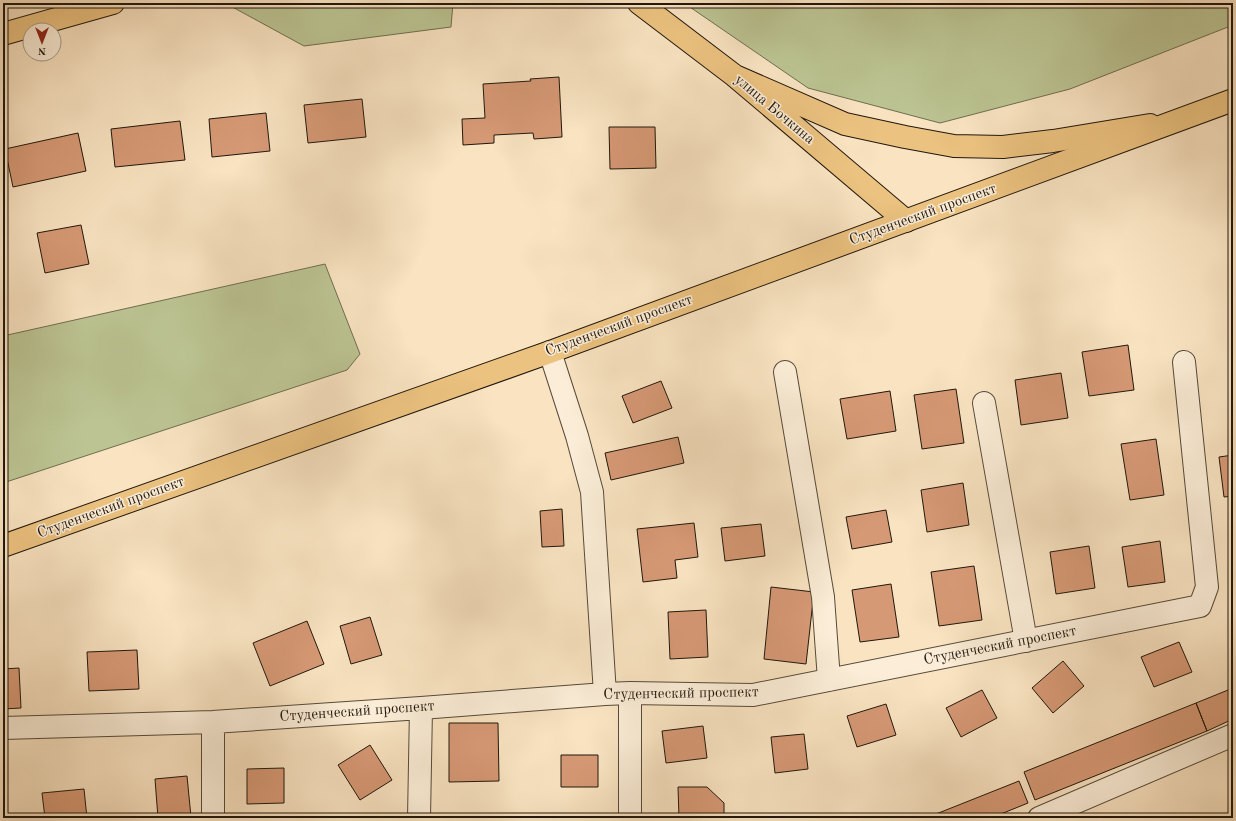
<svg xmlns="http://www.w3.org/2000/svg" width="1236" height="821" viewBox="0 0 1236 821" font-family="'Old Standard TT',serif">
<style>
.green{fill:#bcc493;stroke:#6e6e50}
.building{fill:#d69975;stroke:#20170d}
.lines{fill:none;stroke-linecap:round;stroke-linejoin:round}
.minor-casing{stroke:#564a3a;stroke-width:24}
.major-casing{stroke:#20170d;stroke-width:24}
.highway-casing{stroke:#20170d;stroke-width:24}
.minor{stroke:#fbedd7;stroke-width:22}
.major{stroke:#ecc280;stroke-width:22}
.highway{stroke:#ecc280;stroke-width:22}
.labels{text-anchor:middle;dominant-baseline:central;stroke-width:3;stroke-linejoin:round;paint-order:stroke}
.street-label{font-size:15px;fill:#20170d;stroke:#fbedd7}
</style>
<rect width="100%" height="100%" fill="#f9e3c1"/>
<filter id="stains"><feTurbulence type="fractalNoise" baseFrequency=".005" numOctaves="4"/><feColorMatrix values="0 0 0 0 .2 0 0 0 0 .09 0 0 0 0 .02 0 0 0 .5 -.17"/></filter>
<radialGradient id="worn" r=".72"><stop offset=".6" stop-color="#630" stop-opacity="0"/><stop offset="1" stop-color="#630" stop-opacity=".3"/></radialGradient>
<!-- green -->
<path class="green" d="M225 3H453L451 27 304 46Z
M684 3H1233V25L1070 89 940 123 808 88Z
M325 264 360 354 347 370 3 483V336Z"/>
<!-- building -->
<path class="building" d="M559 77 562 137 534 139 533 133 494 135V143L463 145 462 119 485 118 483 84 531 81 530 79Z
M362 99 366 137 308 143 304 105Z
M266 113 270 151 212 157 209 119Z
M180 121 185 160 115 167 111 129Z
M609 127H655L656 168 610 169Z
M78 133 86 171 13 187 5 149Z
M81 225 89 264 45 273 37 233Z
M1128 345 1134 390 1089 396 1082 352Z
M1061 373 1068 418 1021 425 1015 380Z
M661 381 672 408 633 423 622 396Z
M956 389 964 443 922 449 914 395Z
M890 391 896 431 847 439 840 399Z
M678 437 684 463 611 480 605 453Z
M1156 439 1164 495 1130 500 1121 444Z
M1233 455V496L1224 497 1219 457Z
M963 483 969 525 927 532 921 490Z
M562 509 564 546 542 547 540 511Z
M886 510 892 542 852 549 846 517Z
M694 523 698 557 675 560 677 578 643 582 637 529Z
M761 524 765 556 725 561 721 528Z
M1160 541 1165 582 1128 587 1122 547Z
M1089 546 1095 588 1056 594 1050 552Z
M974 566 982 620 939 626 931 572Z
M891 584 899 637 860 642 852 590Z
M771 587 814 592 806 664 764 659Z
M706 610 708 657 670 659 668 612Z
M370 617 382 655 351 664 340 626Z
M307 621 324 664 270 686 253 643Z
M1179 642 1192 672 1154 687 1141 657Z
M137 650 139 689 89 691 87 652Z
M1063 661 1084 686 1053 713 1032 688Z
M19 668 21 708 3 709V669Z
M1233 688V719L1207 731 1196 703Z
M982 690 997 718 961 737 946 708Z
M1196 703 1207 731 1035 800 1024 772Z
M886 704 896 735 857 747 847 716Z
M449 723H498L499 781 449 782Z
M703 726 707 758 666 763 662 731Z
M804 734 808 769 775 773 771 737Z
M370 745 392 780 360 800 338 765Z
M561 755H598V787H561Z
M284 768V803L247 804V769Z
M187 776 191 817 158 818 155 779Z
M1019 781 1028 803 991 818H926Z
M678 787H707L724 803V818H679Z
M84 789 87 818H45L42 793Z"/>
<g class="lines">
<defs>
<path id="minor" d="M550 352 577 436 592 492 605 694
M785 372 823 597 829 680
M984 403 1026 641
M630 693V818
M213 722V818
M3 728 213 722 421 708 605 694 630 693 753 695 1200 606 1207 587 1184 362
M419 818 421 708
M1039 818 1233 735"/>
<path id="major" d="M639 3 735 76 906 221
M3 34 113 3
M735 76 845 124 905 137 954 146 1003 147 1053 141 1150 125"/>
<path id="highway" d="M3 546 550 352 1233 100"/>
</defs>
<!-- minor casing -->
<use href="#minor" class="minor-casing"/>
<!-- major casing -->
<use href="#major" class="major-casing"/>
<!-- highway casing -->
<use href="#highway" class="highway-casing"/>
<!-- minor -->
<use href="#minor" class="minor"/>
<!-- major -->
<use href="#major" class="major"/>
<!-- highway -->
<use href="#highway" class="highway"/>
</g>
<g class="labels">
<!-- street labels -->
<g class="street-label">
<text transform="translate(774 110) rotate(40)">улица Бочкина</text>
<text transform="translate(923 215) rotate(-20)">Студенческий проспект</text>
<text transform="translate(619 326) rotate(-20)">Студенческий проспект</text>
<text transform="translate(111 508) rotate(-20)">Студенческий проспект</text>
<text transform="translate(1000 646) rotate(-11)">Студенческий проспект</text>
<text transform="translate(681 694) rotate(-1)">Студенческий проспект</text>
<text transform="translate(357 712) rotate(-4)">Студенческий проспект</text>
</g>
</g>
<!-- margin -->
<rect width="1236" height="821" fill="none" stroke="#f9e3c1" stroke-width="16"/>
<rect x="4" y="4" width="1228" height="813" fill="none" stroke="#20170d" stroke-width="2"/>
<rect x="8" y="8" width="1220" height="805" fill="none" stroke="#20170d"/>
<!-- north arrow -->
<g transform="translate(42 42) rotate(180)"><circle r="19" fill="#fbedd7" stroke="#a39786"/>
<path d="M0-3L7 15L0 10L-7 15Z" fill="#8f2418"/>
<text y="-6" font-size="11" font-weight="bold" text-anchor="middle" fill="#20170d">N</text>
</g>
<rect width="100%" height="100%" filter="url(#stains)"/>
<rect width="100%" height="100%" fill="url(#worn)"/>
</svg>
